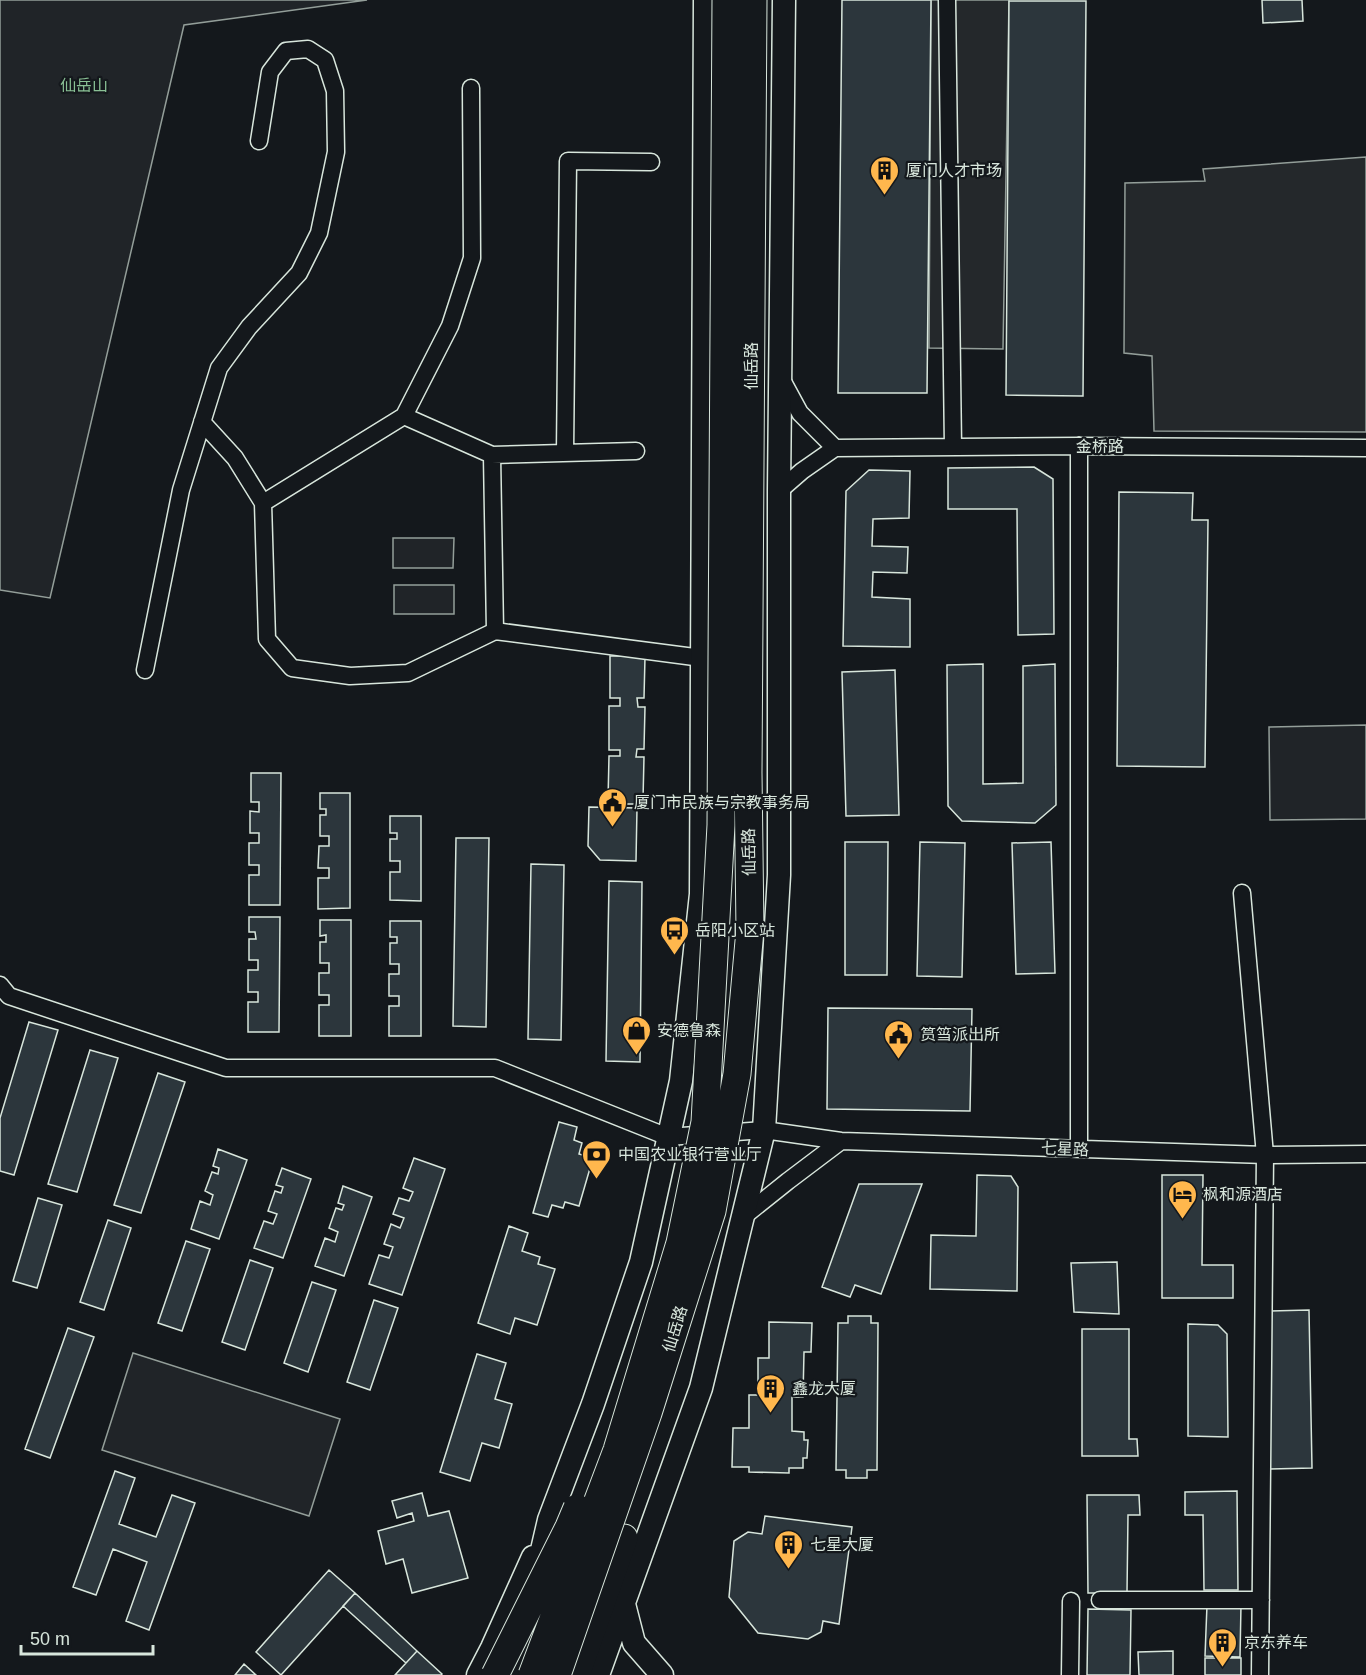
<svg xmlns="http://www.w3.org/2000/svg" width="1366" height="1675" viewBox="0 0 1366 1675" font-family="Arial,'Noto Sans SC',sans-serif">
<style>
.green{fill:#202428;stroke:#939e99;stroke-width:1.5}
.parking{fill:#24282b;stroke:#939e99;stroke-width:1.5}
.building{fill:#2c363c;stroke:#d8e6dc;stroke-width:1.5}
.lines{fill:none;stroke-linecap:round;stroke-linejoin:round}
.minor-casing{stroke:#d8e6dc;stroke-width:19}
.secondary-casing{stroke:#d8e6dc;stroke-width:25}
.trunk-casing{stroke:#d8e6dc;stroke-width:29}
.minor{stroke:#14181c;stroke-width:16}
.secondary{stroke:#14181c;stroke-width:22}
.trunk{stroke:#14181c;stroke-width:27}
.trunk-bridge-casing{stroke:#d8e6dc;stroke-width:29;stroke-linecap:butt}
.trunk-bridge{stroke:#14181c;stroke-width:27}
.labels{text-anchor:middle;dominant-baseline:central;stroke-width:4.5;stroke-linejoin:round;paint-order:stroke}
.park-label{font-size:16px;fill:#8ac095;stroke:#14181c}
.poi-label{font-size:16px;fill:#d8e6dc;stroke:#14181c;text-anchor:start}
.street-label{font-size:16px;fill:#d8e6dc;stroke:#14181c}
</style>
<rect width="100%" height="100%" fill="#14181c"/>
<!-- green -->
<path class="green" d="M0 0H367L184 25 50 598 0 590Z
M393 538H454L453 568H393Z
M394 585H454V614H394Z
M1366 725V819L1270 820 1269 727Z
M133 1353 340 1419 309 1516 102 1450Z"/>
<!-- parking -->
<path class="parking" d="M931 0H1009L1003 349 929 348Z
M1366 157V432L1154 431 1152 356 1124 353 1125 183 1205 181 1203 169Z"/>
<!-- building -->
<path class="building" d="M842 0H931L927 393H838Z
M1262 0H1302L1303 21 1263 23Z
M1009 1H1086L1083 396 1006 395Z
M1034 467 1053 479 1054 634 1018 635 1017 509H948V468Z
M869 470 910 471 909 518 873 519 872 546 908 547 907 573 873 572 872 597 910 599V647L843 646 846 491Z
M1119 492 1193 493 1192 520H1208L1205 767 1117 766Z
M620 651 645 657 644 698H637L638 707H645L644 749H637L636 757H644L643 800H635V804H620V800H608L609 756H620V750H609V706H620V698H610V656H621Z
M983 664V784L1023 783V666L1055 664 1056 805 1035 823 962 821 948 806 947 665Z
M895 670 899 815 846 816 842 672Z
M251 773H281L280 905H249V875H259V865H249V843H259V833H250V811L259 812V802H251Z
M320 793H350V908L318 909V878H329V868H318L319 846H329V836H320V815H326V809H320Z
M589 807 637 808 636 861 600 860 588 846Z
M390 816H421V901L390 900V872H400V861H390V839H397V833H390Z
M456 838H489L486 1027 453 1026Z
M845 842H888L887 975H845Z
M920 842 965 843 962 977 917 976Z
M1051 842 1055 973 1016 974 1012 843Z
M531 864 564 865 561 1040 528 1039Z
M609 881 642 882 640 1062 606 1061Z
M249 917H280L279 1032H248V1002H258V992H248V970H258V960H249V939H256L255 932H249Z
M320 920H351V1036H319V1005H329V995H319V973H329V963H320V942H326V935L320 936Z
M390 921H421V1036H389V1006H399V996H389V974H399V964H390V943H397V937H390Z
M828 1008 972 1009 970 1111 827 1109Z
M29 1022 58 1030 14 1175 0 1171V1118Z
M90 1050 118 1058 77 1192 48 1184Z
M158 1073 185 1082 141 1213 114 1205Z
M559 1122 577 1127 574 1140 582 1143 579 1154 593 1158 579 1206 565 1202 563 1208 552 1205 548 1217 533 1213Z
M218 1149 247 1160 219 1239 191 1229 200 1201 210 1205 213 1195 205 1191 212 1172 218 1174 219 1168 213 1166Z
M414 1158 445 1169 402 1295 369 1284 379 1255 389 1258 393 1247 384 1244 391 1224 400 1228 404 1218 393 1214 399 1198 409 1201 413 1192 403 1188Z
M282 1168 311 1179 283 1258 254 1248 264 1221 273 1224 277 1214 268 1211 275 1191 281 1193 283 1187 276 1185Z
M977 1175 1011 1176 1018 1187 1017 1291 930 1289 931 1235 976 1236Z
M1162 1175H1203L1202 1265H1233V1298H1162Z
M859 1184H922L881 1294 855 1285 850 1297 822 1287Z
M343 1186 372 1197 344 1276 315 1266 325 1238 335 1242 338 1232 329 1228 336 1208 342 1210 344 1205 338 1203Z
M38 1198 62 1205 37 1288 13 1281Z
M108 1220 131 1228 104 1310 80 1302Z
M509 1226 528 1233 522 1251 540 1257 538 1264 555 1269 537 1325 515 1318 510 1334 478 1323Z
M186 1241 210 1249 182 1331 158 1323Z
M250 1260 273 1268 245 1350 222 1342Z
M1117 1262 1119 1314 1074 1312 1071 1263Z
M312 1282 336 1290 308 1372 284 1363Z
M374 1300 398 1308 370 1390 347 1382Z
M1309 1310 1312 1468 1269 1469 1266 1311Z
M848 1316H871V1323H878L877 1470H867V1478H846V1470H836L838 1323H848Z
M769 1322 812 1323 811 1352H804L803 1397H792V1431L804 1432V1440H808L807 1458H803V1468H789V1473L749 1472V1467H732L733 1428H749V1395H758V1358H769Z
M1188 1324 1218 1325 1227 1334 1228 1437 1188 1436Z
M68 1328 94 1337 50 1458 25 1449Z
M1082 1329H1129V1439H1137L1138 1456H1082Z
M477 1354 506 1363 495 1399 512 1404 499 1448 482 1443 470 1481 440 1472Z
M115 1471 135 1478 119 1524 156 1537 172 1495 195 1503 149 1630 126 1621 147 1562 113 1549 96 1595 73 1587Z
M1237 1491 1238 1590H1204L1203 1515H1185V1492Z
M422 1493 428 1516 449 1511 468 1578 412 1593 403 1559 386 1564 378 1531 414 1521 412 1513 397 1518 392 1501Z
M1087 1495H1139L1140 1515H1128L1127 1593H1088Z
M765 1516 852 1527 839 1624 823 1621 821 1632 808 1639 758 1633 729 1597 734 1541 748 1532 762 1534Z
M329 1570 355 1593 281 1675 256 1652Z
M355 1593 417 1651 406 1663 343 1606Z
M1207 1605H1241L1240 1657 1205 1656Z
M1088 1609 1131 1610 1130 1675H1087Z
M417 1651 442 1674 441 1675H395Z
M1173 1651V1675H1139L1138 1652Z
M1205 1658H1241V1675H1205Z
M244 1664 256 1675H235Z"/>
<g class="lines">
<defs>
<path id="minor" d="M947 0 953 447
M471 88 472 258 450 326 404 416 263 503 267 639 292 668 350 676 408 673 495 631 702 658
M781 378 800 413 835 448
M404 416 492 455 636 451
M202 422 235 458 263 503
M1079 446V1149
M835 448 1079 446 1366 448
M565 453 568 161 651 162
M492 455 495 631
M779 491 802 471 835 448
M145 670 181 490 219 368 249 327 299 273 319 233 336 152 335 91 325 60 308 49 286 51 270 72 259 141
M1242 893 1265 1155 1260 1675
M0 985 9 996 226 1068H495L668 1137 764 1130 841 1141 1265 1155 1366 1154
M743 1217 788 1181 841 1141
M1100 1600H1261
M1070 1675 1071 1601"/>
<path id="secondary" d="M535 1580 549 1520 593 1404 641 1262 681 1081 701 894 705 0
M624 1604 634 1643 662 1675
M478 1675 492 1648 533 1557
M513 1675 517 1664 524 1630
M598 1675 701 1388 764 1130 779 875V491L784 0"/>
<path id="trunk" d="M576 1675 624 1538"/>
</defs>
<!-- minor casing -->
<use href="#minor" class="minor-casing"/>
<!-- secondary casing -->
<use href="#secondary" class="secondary-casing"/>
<!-- trunk casing -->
<use href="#trunk" class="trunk-casing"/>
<!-- minor -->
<use href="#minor" class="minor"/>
<!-- secondary -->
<use href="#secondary" class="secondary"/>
<!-- trunk -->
<use href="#trunk" class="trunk"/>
<defs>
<path id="trunk-bridge" d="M495 1675 569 1527 577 1508
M532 1675 617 1450 680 1243 705 1122 721 825 726 0
M557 1675 648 1413 712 1211 737 1074 750 930 748 773 753 0"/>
</defs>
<!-- trunk-bridge casing -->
<use href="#trunk-bridge" class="trunk-bridge-casing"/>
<!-- trunk-bridge -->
<use href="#trunk-bridge" class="trunk-bridge"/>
</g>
<!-- icons -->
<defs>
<symbol id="building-pin" viewBox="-11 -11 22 30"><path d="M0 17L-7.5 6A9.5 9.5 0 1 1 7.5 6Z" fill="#ffb74d" stroke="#14181c"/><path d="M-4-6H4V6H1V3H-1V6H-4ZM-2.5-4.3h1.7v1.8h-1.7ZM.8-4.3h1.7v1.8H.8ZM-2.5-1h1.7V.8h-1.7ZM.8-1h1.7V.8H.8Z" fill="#111"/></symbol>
<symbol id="civic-pin" viewBox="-11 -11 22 30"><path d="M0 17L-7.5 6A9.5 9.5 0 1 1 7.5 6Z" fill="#ffb74d" stroke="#14181c"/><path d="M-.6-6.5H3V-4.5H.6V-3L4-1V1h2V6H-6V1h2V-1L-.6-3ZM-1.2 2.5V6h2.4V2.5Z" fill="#111"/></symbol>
<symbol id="bus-pin" viewBox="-11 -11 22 30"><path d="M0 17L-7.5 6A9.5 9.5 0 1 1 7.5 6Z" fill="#ffb74d" stroke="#14181c"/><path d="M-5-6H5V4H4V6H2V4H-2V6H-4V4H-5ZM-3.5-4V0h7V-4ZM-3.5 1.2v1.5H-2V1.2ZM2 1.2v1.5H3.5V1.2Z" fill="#111"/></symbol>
<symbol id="shop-pin" viewBox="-11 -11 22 30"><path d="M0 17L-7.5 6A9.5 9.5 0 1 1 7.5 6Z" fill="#ffb74d" stroke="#14181c"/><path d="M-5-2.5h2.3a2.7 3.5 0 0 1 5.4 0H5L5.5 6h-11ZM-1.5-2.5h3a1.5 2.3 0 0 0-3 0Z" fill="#111"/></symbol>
<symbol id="bank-pin" viewBox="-11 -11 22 30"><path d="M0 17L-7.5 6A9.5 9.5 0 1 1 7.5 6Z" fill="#ffb74d" stroke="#14181c"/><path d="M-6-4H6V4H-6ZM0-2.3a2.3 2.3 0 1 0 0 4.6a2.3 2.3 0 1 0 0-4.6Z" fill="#111"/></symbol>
<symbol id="hotel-pin" viewBox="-11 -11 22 30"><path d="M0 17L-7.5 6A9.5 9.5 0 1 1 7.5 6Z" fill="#ffb74d" stroke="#14181c"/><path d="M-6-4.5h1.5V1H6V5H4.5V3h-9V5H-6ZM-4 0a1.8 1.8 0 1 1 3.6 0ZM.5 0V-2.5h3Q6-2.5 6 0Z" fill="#111"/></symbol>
</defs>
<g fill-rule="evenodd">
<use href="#building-pin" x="868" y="154" width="33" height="45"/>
<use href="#civic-pin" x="596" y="786" width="33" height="45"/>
<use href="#bus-pin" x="658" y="914" width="33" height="45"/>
<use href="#shop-pin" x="620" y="1014" width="33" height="45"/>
<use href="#civic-pin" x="882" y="1018" width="33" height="45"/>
<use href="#bank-pin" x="580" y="1138" width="33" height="45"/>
<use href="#hotel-pin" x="1166" y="1178" width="33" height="45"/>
<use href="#building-pin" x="754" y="1372" width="33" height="45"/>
<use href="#building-pin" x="772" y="1528" width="33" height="45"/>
<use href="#building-pin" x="1206" y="1626" width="33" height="45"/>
</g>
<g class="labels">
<!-- park labels -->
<g class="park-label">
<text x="84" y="85">仙岳山</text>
</g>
<!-- poi labels -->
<g class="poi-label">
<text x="906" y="170">厦门人才市场</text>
<text x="634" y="802">厦门市民族与宗教事务局</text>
<text x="695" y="930">岳阳小区站</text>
<text x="657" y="1030">安德鲁森</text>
<text x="920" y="1034">筼筜派出所</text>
<text x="618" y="1154">中国农业银行营业厅</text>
<text x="1203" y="1194">枫和源酒店</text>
<text x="792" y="1388">鑫龙大厦</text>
<text x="810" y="1544">七星大厦</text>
<text x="1244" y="1642">京东养车</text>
</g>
<!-- street labels -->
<g class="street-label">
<text transform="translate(751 366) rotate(-90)">仙岳路</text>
<text x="1100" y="446">金桥路</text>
<text transform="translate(749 852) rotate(-91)">仙岳路</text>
<text transform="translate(1065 1149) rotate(2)">七星路</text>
<text transform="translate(675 1329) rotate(-73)">仙岳路</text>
</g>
</g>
<!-- scale -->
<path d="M21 1645v9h132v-9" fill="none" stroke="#d8e6dc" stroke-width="3"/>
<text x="30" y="1645" font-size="18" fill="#d8e6dc" stroke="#14181c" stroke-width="4.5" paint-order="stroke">50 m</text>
</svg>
